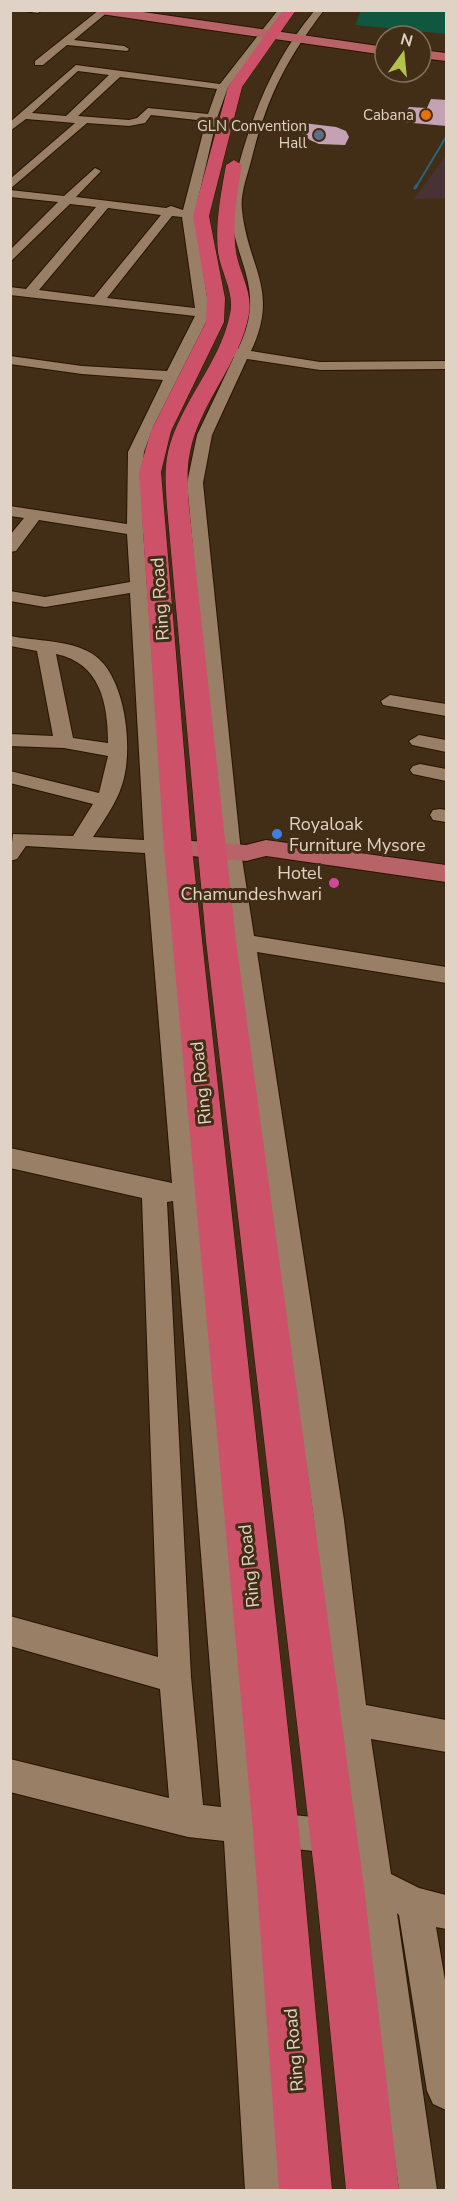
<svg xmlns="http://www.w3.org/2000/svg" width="457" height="2201" viewBox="0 0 457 2201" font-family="'Nunito Sans',sans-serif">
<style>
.education{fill:#473336}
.green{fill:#0f573e}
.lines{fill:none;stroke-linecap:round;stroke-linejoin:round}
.stream-far1{stroke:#29647d;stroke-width:2}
.stream{stroke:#29647d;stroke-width:3}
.building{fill:#c4a2b4}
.minor-casing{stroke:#281400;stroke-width:2}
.major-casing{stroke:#281400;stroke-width:2}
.highway-casing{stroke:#281400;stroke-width:1}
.minor{fill:#987f66;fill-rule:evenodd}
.major{fill:#b86368;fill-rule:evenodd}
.highway{fill:#cd5169;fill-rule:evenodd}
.food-dot{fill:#e8710a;stroke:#422d16;stroke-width:2}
.service-dot{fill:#5c6f8a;stroke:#422d16;stroke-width:2}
.shop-dot{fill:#3f7fe0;stroke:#422d16;stroke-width:2}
.hotel-dot{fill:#d1479c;stroke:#422d16;stroke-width:2}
.labels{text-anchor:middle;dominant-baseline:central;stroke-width:6;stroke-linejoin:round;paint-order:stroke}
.far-poi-label{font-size:15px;fill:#e0d2c4;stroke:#422d16;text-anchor:end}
.street-label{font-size:18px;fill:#e0d2c4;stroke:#422d16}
.poi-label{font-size:18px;fill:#e0d2c4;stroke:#422d16;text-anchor:start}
</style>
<rect width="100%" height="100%" fill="#422d16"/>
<!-- education -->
<path class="education" d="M446 156V198L414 199Z"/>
<!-- green -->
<path class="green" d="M361 11H446V34L355 25Z"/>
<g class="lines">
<!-- stream-far1 -->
<path class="stream-far1" d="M416 187 446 137"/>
<!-- stream -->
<path class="stream" d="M415 188 417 185"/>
</g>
<!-- building -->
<path class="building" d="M431 99 447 100V126L401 122 409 107 427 108Z
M287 121 336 127 346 131 349 137 345 145 319 144 310 140Z"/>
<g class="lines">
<defs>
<path id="minor" d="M18 10H42L38 13Z
M99 10 109 11 74 40 124 46 129 49 127 51 67 45 43 65H35V61Z
M278 10H287L228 87 217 118 195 212 207 216 201 220 195 219 209 310 224 315 217 319 208 318 153 427 144 452 142 471 143 530 165 841 177 843 180 848 177 853 166 854 255 1811 332 1819 344 1824 349 1836 344 1848 332 1853 258 1845 283 2190H245L224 1841 188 1837 10 1792V1759L169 1798 160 1689 10 1646V1616L158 1657 142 1198 10 1168V1148L172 1183 145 853 26 846 17 859 10 861 13 834 73 836 93 804 10 783V771L99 793 108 756 64 748 10 746V734L53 736 37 651 10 646V636C36 641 69 640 91 653 126 673 134 750 122 785 116 804 104 820 93 837L144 840 130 593 45 607 10 601V591L45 597 130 582 127 534 39 520 16 551 10 552V535L24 518 10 516V506L127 524 128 452 163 380 82 374 10 364V356L82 366 167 371 195 316 10 295V287L26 289 96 207 70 204 10 262V250L58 202 10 197V190L64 196 95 168 101 171 76 197 166 208 171 206 183 210 206 121 151 115 145 123 129 126 87 123 10 189V179L75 123 26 119 10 131V122L76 65 220 84ZM78 71 109 75 66 116 32 113ZM120 77 217 89 208 114 148 108 137 118 129 120 78 116ZM108 208 161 215 94 297 39 290ZM172 216 182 217 195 308 107 298ZM56 654C100 663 108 703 108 743L73 738ZM173 1201 221 1807 203 1805 191 1677 167 1202Z
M315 10H324C285 62 267 97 251 161 247 177 240 194 242 210 248 268 280 290 251 351L320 362 446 361V369L320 370 247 359 212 435 203 483 241 852 254 936 446 967V983L257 952 344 1520 366 1705 446 1720V1752L371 1739 391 1874 419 1888 446 1895V1929L436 1927 446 1986V2110L433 2104 427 2091 399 1915 397 1913 437 2190H399L360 1901 352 1897 347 1885 352 1873 356 1871 336 1719 314 1520 221 852 187 483 197 435 234 357 221 352 228 348 238 349C266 292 238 268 230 213 228 196 235 180 239 164 255 106 276 57 315 10Z
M399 31 402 32V36H392Z
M390 695 446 704V716L383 705 381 701Z
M419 735 446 740V752L412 745 409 741Z
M420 764 446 769V781L413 774 410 770 413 766Z
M440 809 446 810V822L433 820 430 815 433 810Z"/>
<path id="major" d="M95 10H129L385 47V55L101 14Z
M421 50 446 53V61L421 58Z
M178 840 246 845 266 840 446 865V882L266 856 246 861 169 854 165 848 169 842Z"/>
<path id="highway" d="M283 10H296L242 87 209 216 225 298 224 322 171 431 161 472 192 848 299 1831 332 2190H279L253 1831 164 848 139 472 151 431 206 322 207 298 193 216 228 87Z
M234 160 242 165C237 194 232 223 236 252 239 272 253 292 249 314 240 364 200 402 190 452 186 470 188 489 189 507L236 941 364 1887 399 2190H346L316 1887 206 941 167 507C166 489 164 470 168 452 180 402 220 364 230 314 235 293 221 273 218 252 215 222 221 194 226 165Z"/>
</defs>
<!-- minor casing -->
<use href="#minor" class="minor-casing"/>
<!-- major casing -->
<use href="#major" class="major-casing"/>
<!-- highway casing -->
<use href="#highway" class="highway-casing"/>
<!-- minor -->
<use href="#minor" class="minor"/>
<!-- major -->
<use href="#major" class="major"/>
<!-- highway -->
<use href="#highway" class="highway"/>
</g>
<!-- markers -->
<circle class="food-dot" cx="426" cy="115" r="6"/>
<circle class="service-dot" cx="319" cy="135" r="6"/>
<circle class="shop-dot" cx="277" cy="834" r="6"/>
<circle class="hotel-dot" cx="334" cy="883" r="6"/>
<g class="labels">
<!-- far-poi labels -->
<g class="far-poi-label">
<text x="414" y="115">Cabana</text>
<text x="307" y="126">GLN Convention<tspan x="307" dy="17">Hall</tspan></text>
</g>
<!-- street labels -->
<g class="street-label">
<text transform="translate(160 599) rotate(-94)">Ring Road</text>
<text transform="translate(201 1083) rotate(-96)">Ring Road</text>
<text transform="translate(249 1566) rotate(-96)">Ring Road</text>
<text transform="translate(294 2050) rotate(-95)">Ring Road</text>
</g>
<!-- poi labels -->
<g class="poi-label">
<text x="289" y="824">Royaloak<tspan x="289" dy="21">Furniture Mysore</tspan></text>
<text x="322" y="873" text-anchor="end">Hotel<tspan x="322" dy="21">Chamundeshwari</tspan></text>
</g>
</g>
<!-- border -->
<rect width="457" height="2201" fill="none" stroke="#e0d2c4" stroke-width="24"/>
<!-- north arrow -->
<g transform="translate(403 54) rotate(15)"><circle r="28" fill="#422d16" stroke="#816f5c" stroke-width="1.5"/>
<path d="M0-4.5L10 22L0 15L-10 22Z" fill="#b3c24b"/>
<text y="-9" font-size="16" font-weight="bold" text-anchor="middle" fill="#e0d2c4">N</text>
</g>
</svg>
